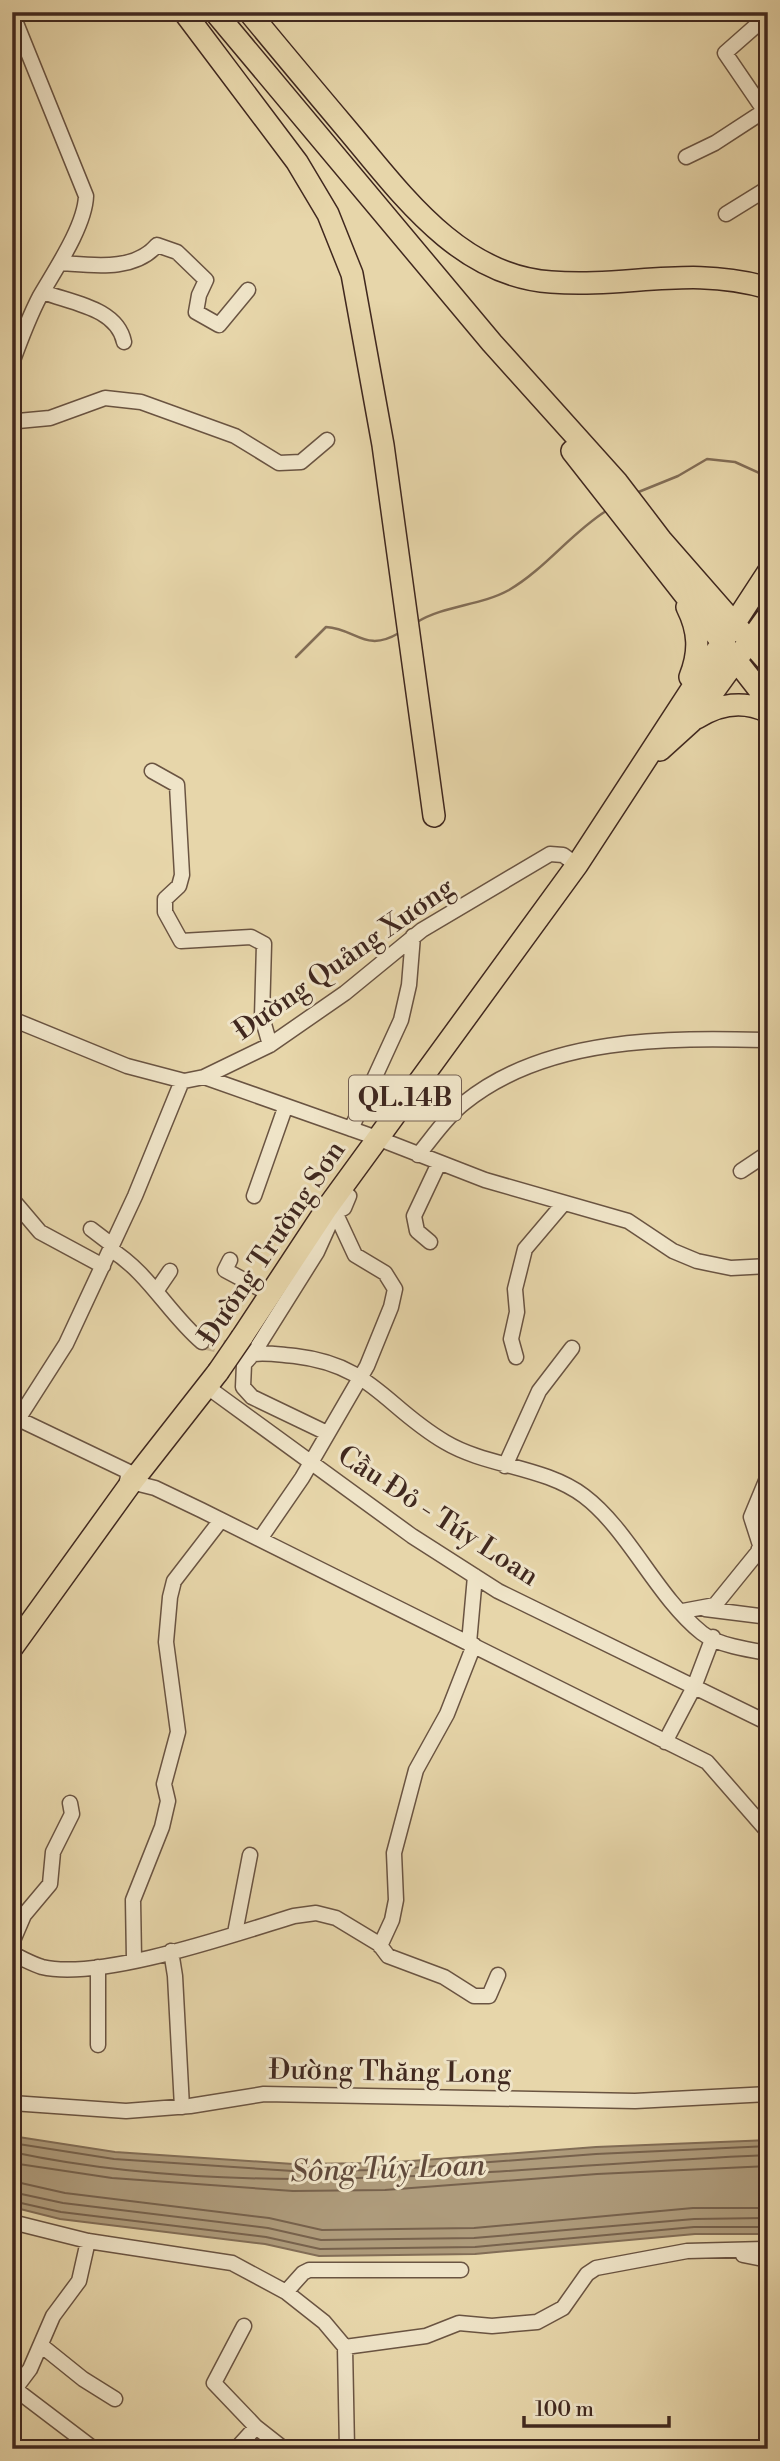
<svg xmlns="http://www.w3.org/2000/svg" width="780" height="2461" viewBox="0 0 780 2461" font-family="'Libre Bodoni',serif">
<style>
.water{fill:#ae9b7b;stroke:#826d56;stroke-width:2}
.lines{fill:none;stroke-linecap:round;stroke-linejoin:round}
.shore{stroke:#77624d;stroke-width:2}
.stream{stroke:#826d56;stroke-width:2.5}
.minor-tunnel{stroke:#c6b38e;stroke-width:14;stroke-dasharray:14 7;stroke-linecap:butt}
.minor-casing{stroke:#6a5442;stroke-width:17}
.highway-casing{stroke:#40281f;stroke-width:24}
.minor{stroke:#efe4c8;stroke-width:14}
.highway{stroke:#e7d6aa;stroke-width:21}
.highway-bridge-casing{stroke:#40281f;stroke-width:24;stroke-linecap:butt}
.highway-bridge{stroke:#e7d6aa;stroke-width:21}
.labels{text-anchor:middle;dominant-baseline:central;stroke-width:6;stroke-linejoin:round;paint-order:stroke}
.shield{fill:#efe4c8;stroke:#746052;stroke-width:2}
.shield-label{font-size:26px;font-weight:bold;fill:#40281f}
.street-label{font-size:28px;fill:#40281f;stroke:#efe4c8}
.water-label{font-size:30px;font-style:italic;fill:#614a3b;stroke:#efe4c8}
</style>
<rect width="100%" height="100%" fill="#e7d6aa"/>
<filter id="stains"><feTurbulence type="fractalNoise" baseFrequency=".00286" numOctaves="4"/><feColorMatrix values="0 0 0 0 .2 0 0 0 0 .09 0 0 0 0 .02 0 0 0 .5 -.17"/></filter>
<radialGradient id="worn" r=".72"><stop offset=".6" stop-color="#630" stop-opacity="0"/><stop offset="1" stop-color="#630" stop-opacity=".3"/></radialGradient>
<!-- water -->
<path class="water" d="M12 2136 115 2152 293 2164 384 2163 596 2147 768 2140V2234H695L475 2254 319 2256 265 2244 60 2219 12 2207Z"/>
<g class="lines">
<!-- shore -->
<path class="shore" d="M12 2143 114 2159 293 2171 384 2170 596 2154 768 2146
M12 2152C261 2205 517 2165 768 2155
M12 2163 112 2178 293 2191 385 2190 597 2174 768 2166
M12 2181 65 2193 269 2218 322 2230 474 2228 693 2208H768
M12 2192 63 2203 268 2228 321 2240 474 2238 694 2219 768 2218
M12 2201 61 2212 266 2237 320 2249 475 2247 694 2227H768"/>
<!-- stream -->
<path class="stream" d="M636 493 678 476 707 459 735 462 768 477
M417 622C445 605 480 606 509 590 545 569 571 533 606 511
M296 657 326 627C357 629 365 653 399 633"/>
<!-- minor-tunnel -->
<path class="minor-tunnel" d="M202 1342 242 1351"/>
<defs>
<path id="minor" d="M12 13 86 196C85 226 55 270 40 296 29 317 20 341 12 363
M768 15 725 53 768 116
M686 157 715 143 764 111
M726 214 768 188
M60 263C92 265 134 272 157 245L177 252 206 280 199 295 196 312 219 325 248 290
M43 292C72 303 117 308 124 342
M12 418 18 421 50 418 105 398 141 402 235 436 279 463 301 462 327 440
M152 771 177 785 182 875 179 886 165 899V912L181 941 251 937 264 944 262 1017 270 1045
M12 1019 127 1066 184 1081 204 1077 270 1045 345 993 422 930 550 854 563 855 577 865
M204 1077 377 1138 485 1180 628 1221 673 1251 697 1261 731 1268 768 1266
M351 1129 401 1020 409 985 413 936
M418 1155C433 1137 446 1117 464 1103 547 1036 667 1038 768 1040
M741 1171 768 1153
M254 1196 285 1108
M12 1199 40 1232 103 1266
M91 1229 112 1245
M430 1242 417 1231 414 1216 439 1163
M110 1249C149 1273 168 1313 202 1342
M230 1260 225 1270 270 1294
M157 1290 170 1271
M253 1354 317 1252 335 1212 344 1208 349 1196 340 1189
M516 1357 511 1339 517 1312 515 1289 525 1249 564 1203
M206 1386 412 1536 498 1591 768 1723
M12 1416 129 1472 127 1481 155 1488 201 1510 707 1762 768 1832
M13 1427 66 1344 135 1196 182 1081
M327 1433 252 1397 243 1387 244 1364 253 1354C267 1352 281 1355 295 1356 372 1365 385 1407 445 1442 487 1467 544 1466 584 1496 629 1530 656 1596 702 1633 717 1645 749 1650 768 1653
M505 1466 539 1391 572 1348
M260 1539 302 1478 367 1366 391 1307 395 1289 385 1273 355 1255 335 1212
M705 1609 768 1617
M683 1611 715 1605 758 1552 760 1545 751 1517 768 1476
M469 1643 475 1576
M665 1742 694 1687 713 1637
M235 1933 250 1855
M12 1943 24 1915 50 1884 53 1852 72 1814 70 1803
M380 1946 392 1920 396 1900 394 1853 416 1770 447 1714 474 1645
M171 1951 175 1976 182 2107
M12 1954C22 1958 32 1964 42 1967 100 1981 235 1934 294 1916L316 1913 336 1918 379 1944 388 1956 444 1977 474 1996H489L498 1975
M134 1959 133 1900 162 1827 168 1801 164 1784 178 1732 166 1642 170 1597 174 1581 221 1520
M98 1967V2045
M12 2103 126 2111 190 2106 264 2094 635 2101 768 2094
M12 2222 88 2241 232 2263 286 2292 324 2322 345 2347 347 2449
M743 2255 768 2260
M286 2292 303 2273 309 2270H461
M244 2326 214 2383 256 2427 284 2449
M42 2346 83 2379 115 2399
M345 2347 426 2336 459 2323 492 2326 537 2322 563 2308 587 2274 596 2268 687 2251 768 2249
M15 2389 94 2449
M12 2393 30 2369 53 2316 79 2281 88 2241
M236 2449 256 2427"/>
<path id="highway" d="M184 12 297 162 328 214 352 274 383 445 434 816
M215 12 492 343 617 482 662 541 768 662
M249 12C281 51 313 89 345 127 400 192 458 276 551 282 628 288 691 265 768 288
M572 451 768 701
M687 607C699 631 700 652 690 677
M697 718C719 704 744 700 768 712
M660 750 692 721 768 616
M242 1337 327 1208 577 865 768 572
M12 1648 131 1483 218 1372"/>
</defs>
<!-- minor casing -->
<use href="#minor" class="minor-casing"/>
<!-- highway casing -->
<use href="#highway" class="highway-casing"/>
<!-- minor -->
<use href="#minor" class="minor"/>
<!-- highway -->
<use href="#highway" class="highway"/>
<defs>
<path id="highway-bridge" d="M218 1372 242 1337"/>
</defs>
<!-- highway-bridge casing -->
<use href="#highway-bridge" class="highway-bridge-casing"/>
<!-- highway-bridge -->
<use href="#highway-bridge" class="highway-bridge"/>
</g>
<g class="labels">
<!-- shield labels -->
<rect class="shield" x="349" y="1075.5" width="112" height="45" rx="5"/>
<g class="shield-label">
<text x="405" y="1098">QL.14B</text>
</g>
<!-- street labels -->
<g class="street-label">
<text transform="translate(344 959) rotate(-35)">Đường Quảng Xương</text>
<text transform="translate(272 1243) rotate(-56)">Đường Trường Sơn</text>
<text transform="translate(438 1516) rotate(33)">Cầu Đỏ - Túy Loan</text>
<text transform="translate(390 2072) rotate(1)">Đường Thăng Long</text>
</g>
<!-- water labels -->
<g class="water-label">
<text transform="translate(388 2169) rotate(-2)">Sông Túy Loan</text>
</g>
</g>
<!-- margin -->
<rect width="780" height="2461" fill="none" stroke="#e7d6aa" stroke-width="42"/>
<rect x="14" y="14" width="752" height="2433" fill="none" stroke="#40281f" stroke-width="3.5"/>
<rect x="21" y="21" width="738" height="2419" fill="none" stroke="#40281f" stroke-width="2"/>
<!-- scale -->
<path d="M524 2416v10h145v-10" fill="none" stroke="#40281f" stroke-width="3.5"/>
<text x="535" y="2416" font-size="21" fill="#40281f" stroke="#efe4c8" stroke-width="5" paint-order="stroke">100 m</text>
<rect width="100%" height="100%" filter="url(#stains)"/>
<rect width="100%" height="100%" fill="url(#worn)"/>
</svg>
